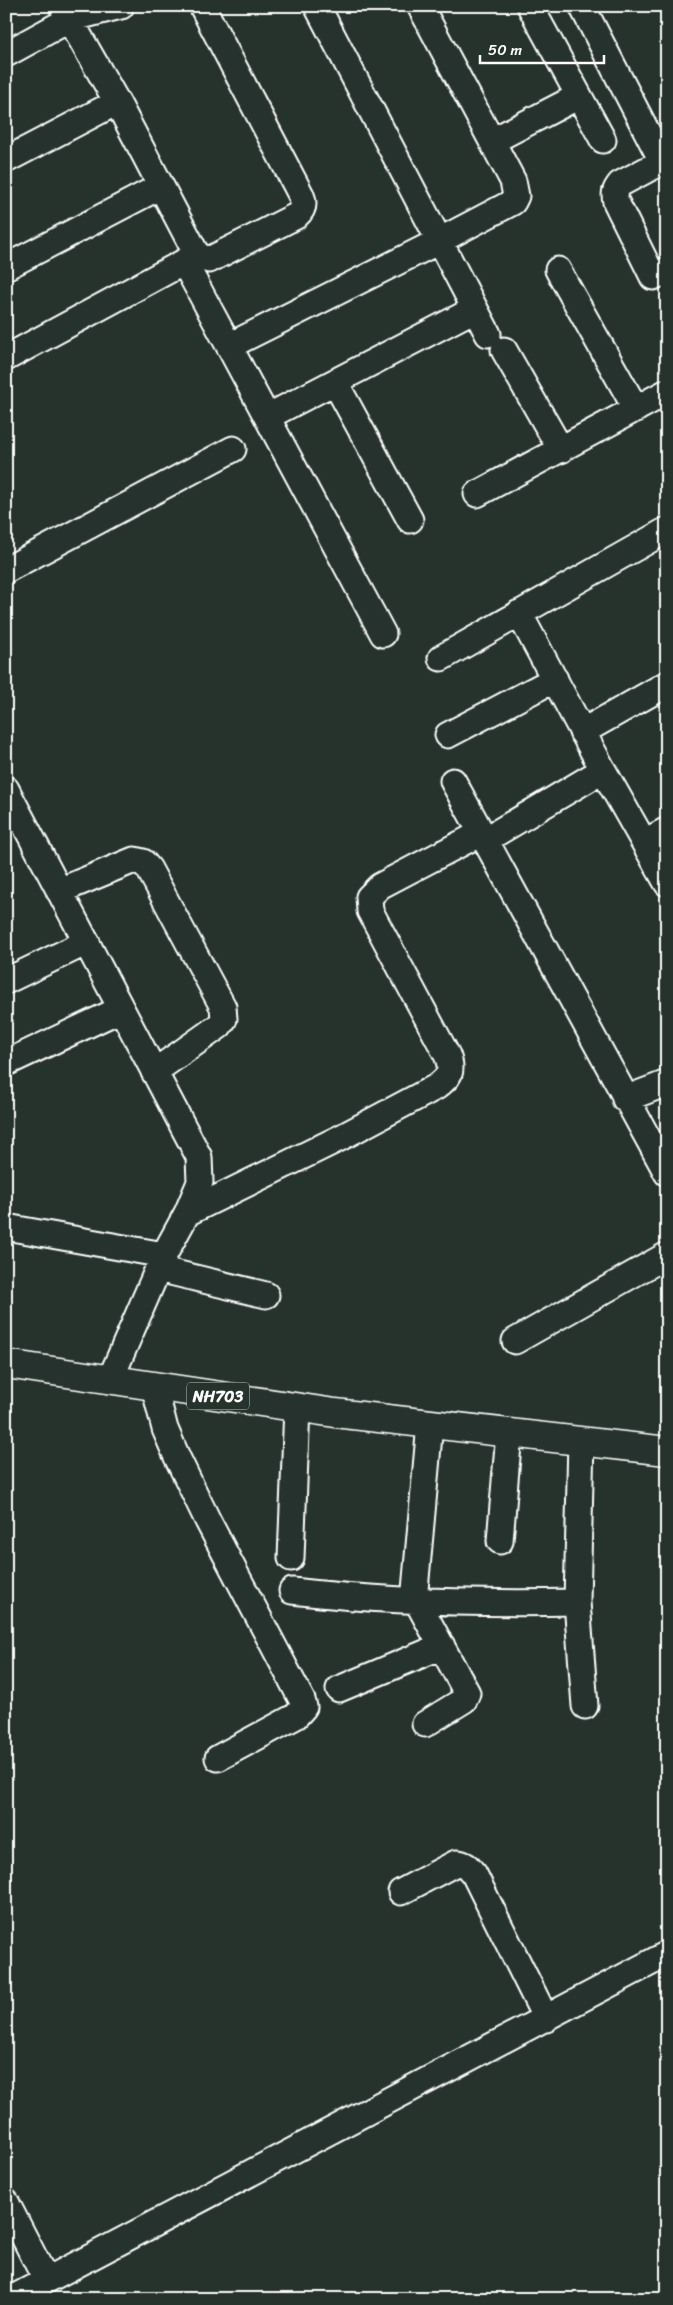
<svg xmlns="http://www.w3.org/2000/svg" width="673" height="2305" viewBox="0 0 673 2305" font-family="Sriracha,sans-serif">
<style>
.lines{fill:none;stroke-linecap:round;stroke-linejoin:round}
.minor-casing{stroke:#fff;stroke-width:29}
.highway-casing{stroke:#fff;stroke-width:31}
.minor{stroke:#26332d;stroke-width:25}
.highway{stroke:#26332d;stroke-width:28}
.labels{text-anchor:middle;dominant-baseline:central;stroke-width:4;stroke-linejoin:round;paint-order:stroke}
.shield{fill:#26332d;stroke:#bec2c0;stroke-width:1}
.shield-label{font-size:16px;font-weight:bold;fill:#fff}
</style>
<rect width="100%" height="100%" fill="#26332d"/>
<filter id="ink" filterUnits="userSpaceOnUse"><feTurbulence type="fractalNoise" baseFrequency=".02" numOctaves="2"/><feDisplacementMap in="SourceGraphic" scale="10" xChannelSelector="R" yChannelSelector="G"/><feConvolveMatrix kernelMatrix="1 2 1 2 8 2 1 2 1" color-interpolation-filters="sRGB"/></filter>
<g filter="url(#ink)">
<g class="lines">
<defs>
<path id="minor" d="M62 6 117 102 197 255 209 260 296 216C303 210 305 204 301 195L202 6
M317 6 488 334
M530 6 603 140
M582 6 662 161
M6 54 70 19 121 6
M492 141 579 96
M667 159 620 184C615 190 614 194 616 202L653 277 667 270
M6 160 117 102
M184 262 383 634
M6 267 161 186
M558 270 636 409
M229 346 439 241 513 202 516 196 513 181 420 6
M504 350 561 450
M6 358 197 255
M335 382 410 520
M267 417 475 309
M477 494 667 392
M6 570 233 449
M519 613 603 770 667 883
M441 658 667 530
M582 732 667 684
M448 735 555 679
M453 781 667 1173
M6 789 199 1157 200 1182 187 1213 164 1255 110 1380
M485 840 603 770
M644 842 667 830
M59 891 134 860 143 862 149 869 223 1007 224 1019 219 1026 154 1072
M6 981 87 942
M6 1063 121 1009
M625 1099 667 1083
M187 1213 340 1138 436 1087C449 1077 454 1072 447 1055L370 911 369 897 380 886 481 833
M6 1227 164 1255
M158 1269 266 1295
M515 1341 667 1255
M154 1386 165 1429 177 1457 208 1521 302 1700 304 1707 296 1716 218 1758
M581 1441 577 1602 585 1706
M500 1541 509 1433
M291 1558 297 1407
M292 1591C387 1602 481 1604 577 1602
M414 1601 430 1424
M417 1601 467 1693 464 1700 425 1724
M339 1689 442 1646
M401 1892 456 1863C465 1863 468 1867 474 1874L546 2019
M6 2202 46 2280
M11 2299 667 1954"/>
<path id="highway" d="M6 1364 335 1413 667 1451"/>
</defs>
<!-- minor casing -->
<use href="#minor" class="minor-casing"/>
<!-- highway casing -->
<use href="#highway" class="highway-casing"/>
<!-- minor -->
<use href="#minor" class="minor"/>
<!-- highway -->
<use href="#highway" class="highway"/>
</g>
</g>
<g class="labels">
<!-- shield labels -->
<rect class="shield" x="187" y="1382.5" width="62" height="27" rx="4"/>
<g class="shield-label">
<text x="218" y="1396">NH703</text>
</g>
</g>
<!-- margin -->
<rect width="673" height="2305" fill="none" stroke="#26332d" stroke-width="25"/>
<rect x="12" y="12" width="648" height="2280" fill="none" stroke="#fff" stroke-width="2" filter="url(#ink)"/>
<!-- scale -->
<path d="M480 55v8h124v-8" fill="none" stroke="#ffffff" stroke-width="2.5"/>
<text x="488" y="55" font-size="15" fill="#ffffff" stroke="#26332d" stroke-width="4" paint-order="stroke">50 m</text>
</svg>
